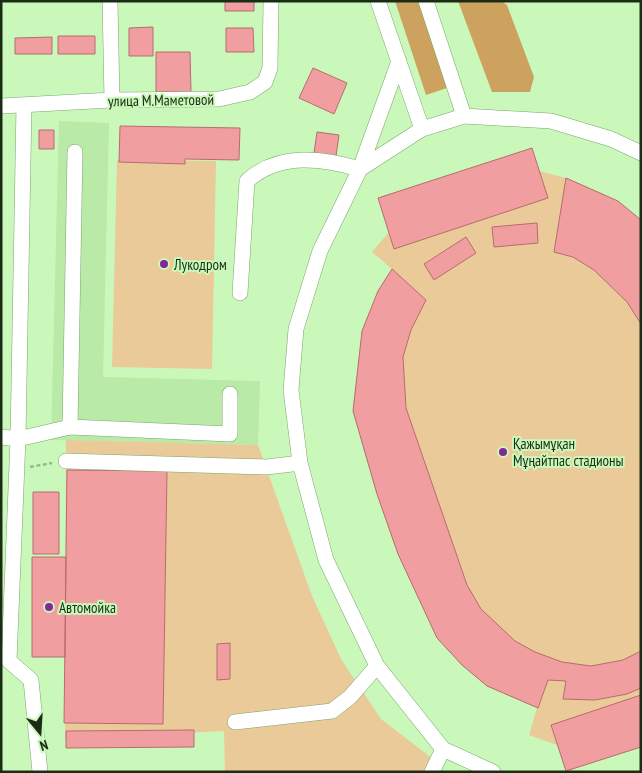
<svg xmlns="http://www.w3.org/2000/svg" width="642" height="773" viewBox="0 0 642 773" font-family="'PT Sans Narrow',sans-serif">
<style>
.built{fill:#b9eaa8}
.green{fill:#eaca98}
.forest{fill:#cda25e}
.building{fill:#f19ea0;stroke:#b66c6f}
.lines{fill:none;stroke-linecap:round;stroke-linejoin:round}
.minor-casing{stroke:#7ba66c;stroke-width:16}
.path{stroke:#95bb88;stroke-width:2.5;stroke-dasharray:4 2.5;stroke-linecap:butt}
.minor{stroke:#fff;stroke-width:15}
.poi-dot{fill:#7f2998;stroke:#caf8ba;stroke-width:2}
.labels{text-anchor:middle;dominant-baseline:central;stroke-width:4;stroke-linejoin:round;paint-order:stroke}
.street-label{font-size:15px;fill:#1b2c14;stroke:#caf8ba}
.poi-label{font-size:15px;fill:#1b2c14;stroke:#caf8ba;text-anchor:start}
</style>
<rect width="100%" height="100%" fill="#caf8ba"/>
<!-- built -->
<path class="built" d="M59 121 109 123 103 377 260 381 258 445 51 440Z"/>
<!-- green -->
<path class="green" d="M532 148 539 171 566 178 618 201 641 220V747L566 771 557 745 529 735 537 708 487 686 462 665 437 638 398 554 377 494 353 411 362 331 378 291 392 269 372 252 389 232 378 198Z
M117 160 216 161 212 369 112 367Z
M66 440 258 445 312 596 341 659 381 719 433 759 427 772H225L224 731 65 739Z"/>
<!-- forest -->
<path class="forest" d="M395 1H419L447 88 426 95Z
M458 1H501L507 5 534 77 530 92H492Z"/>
<!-- building -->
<path class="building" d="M225 1H254V11H225Z
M153 27V56H129V28Z
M226 28H253L254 52H226Z
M58 36H95V54H58Z
M52 37V54H15V38Z
M156 52H190L191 92H156Z
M313 68 347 83 334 114 299 98Z
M120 126 240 128 239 160 185 159V164L119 162Z
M39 130H54V149H39Z
M317 132 339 135 336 156 314 153Z
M532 148 548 198 394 249 378 198Z
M566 178 618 201 641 220V324L627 302 594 270 573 257 554 252Z
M537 223 538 243 494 247 492 227Z
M466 237 476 253 434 280 424 264Z
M392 269 426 300 411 330 403 357 406 408 467 585 481 609 515 641 535 652 562 662 591 666 623 660 641 651V688L627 694 595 700 563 699 566 681 548 680 538 708 487 686 462 665 437 638 398 554 377 494 353 411 362 331 378 291Z
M67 470 167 471 163 724 64 723Z
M33 492H59V554H33Z
M32 557H66L65 657H32Z
M230 643V679L217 680V644Z
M641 695V747L566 771 551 725Z
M194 730V747L66 748V731Z"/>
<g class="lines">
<defs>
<path id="minor" d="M110 1 112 100
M378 1 422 129
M426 1 464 116
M24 105 18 439 9 661 31 680 40 772
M1 106 112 100 219 99 250 92 265 82 270 68 271 1
M240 293 247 181C279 152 322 158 360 169L399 61
M70 427 75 152
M1 437 18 439 70 427 230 434V394
M66 461 267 467 300 463
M235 722 332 711 350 697 377 666
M432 772 443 749
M493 772 443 749 377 666 326 560 300 463 291 390 296 329 320 251 360 169 422 129 464 116 551 121 611 139 641 153"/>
</defs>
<!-- minor casing -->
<use href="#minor" class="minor-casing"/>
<!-- path -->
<path class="path" d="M30 467 52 463"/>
<!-- minor -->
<use href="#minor" class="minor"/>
</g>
<!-- markers -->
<g class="poi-dot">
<circle cx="164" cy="264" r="5"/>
<circle cx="503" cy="452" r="5"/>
<circle cx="49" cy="607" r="5"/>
</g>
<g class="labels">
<!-- street labels -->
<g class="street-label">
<text transform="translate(161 100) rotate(-1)">улица М.Маметовой</text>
</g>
<!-- poi labels -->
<g class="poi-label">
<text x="174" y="264">Лукодром</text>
<text x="513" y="443">Қажымұқан<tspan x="513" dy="17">Мұңайтпас стадионы</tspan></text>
<text x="59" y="607">Автомойка</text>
</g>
</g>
<!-- border -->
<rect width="642" height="773" fill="none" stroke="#1b2c14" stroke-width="5"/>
<!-- north arrow -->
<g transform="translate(40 733) rotate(162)" stroke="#caf8ba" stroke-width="4" paint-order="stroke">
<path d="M0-4L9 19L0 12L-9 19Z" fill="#1b2c14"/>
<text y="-8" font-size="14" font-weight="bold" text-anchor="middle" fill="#1b2c14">N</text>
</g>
</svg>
